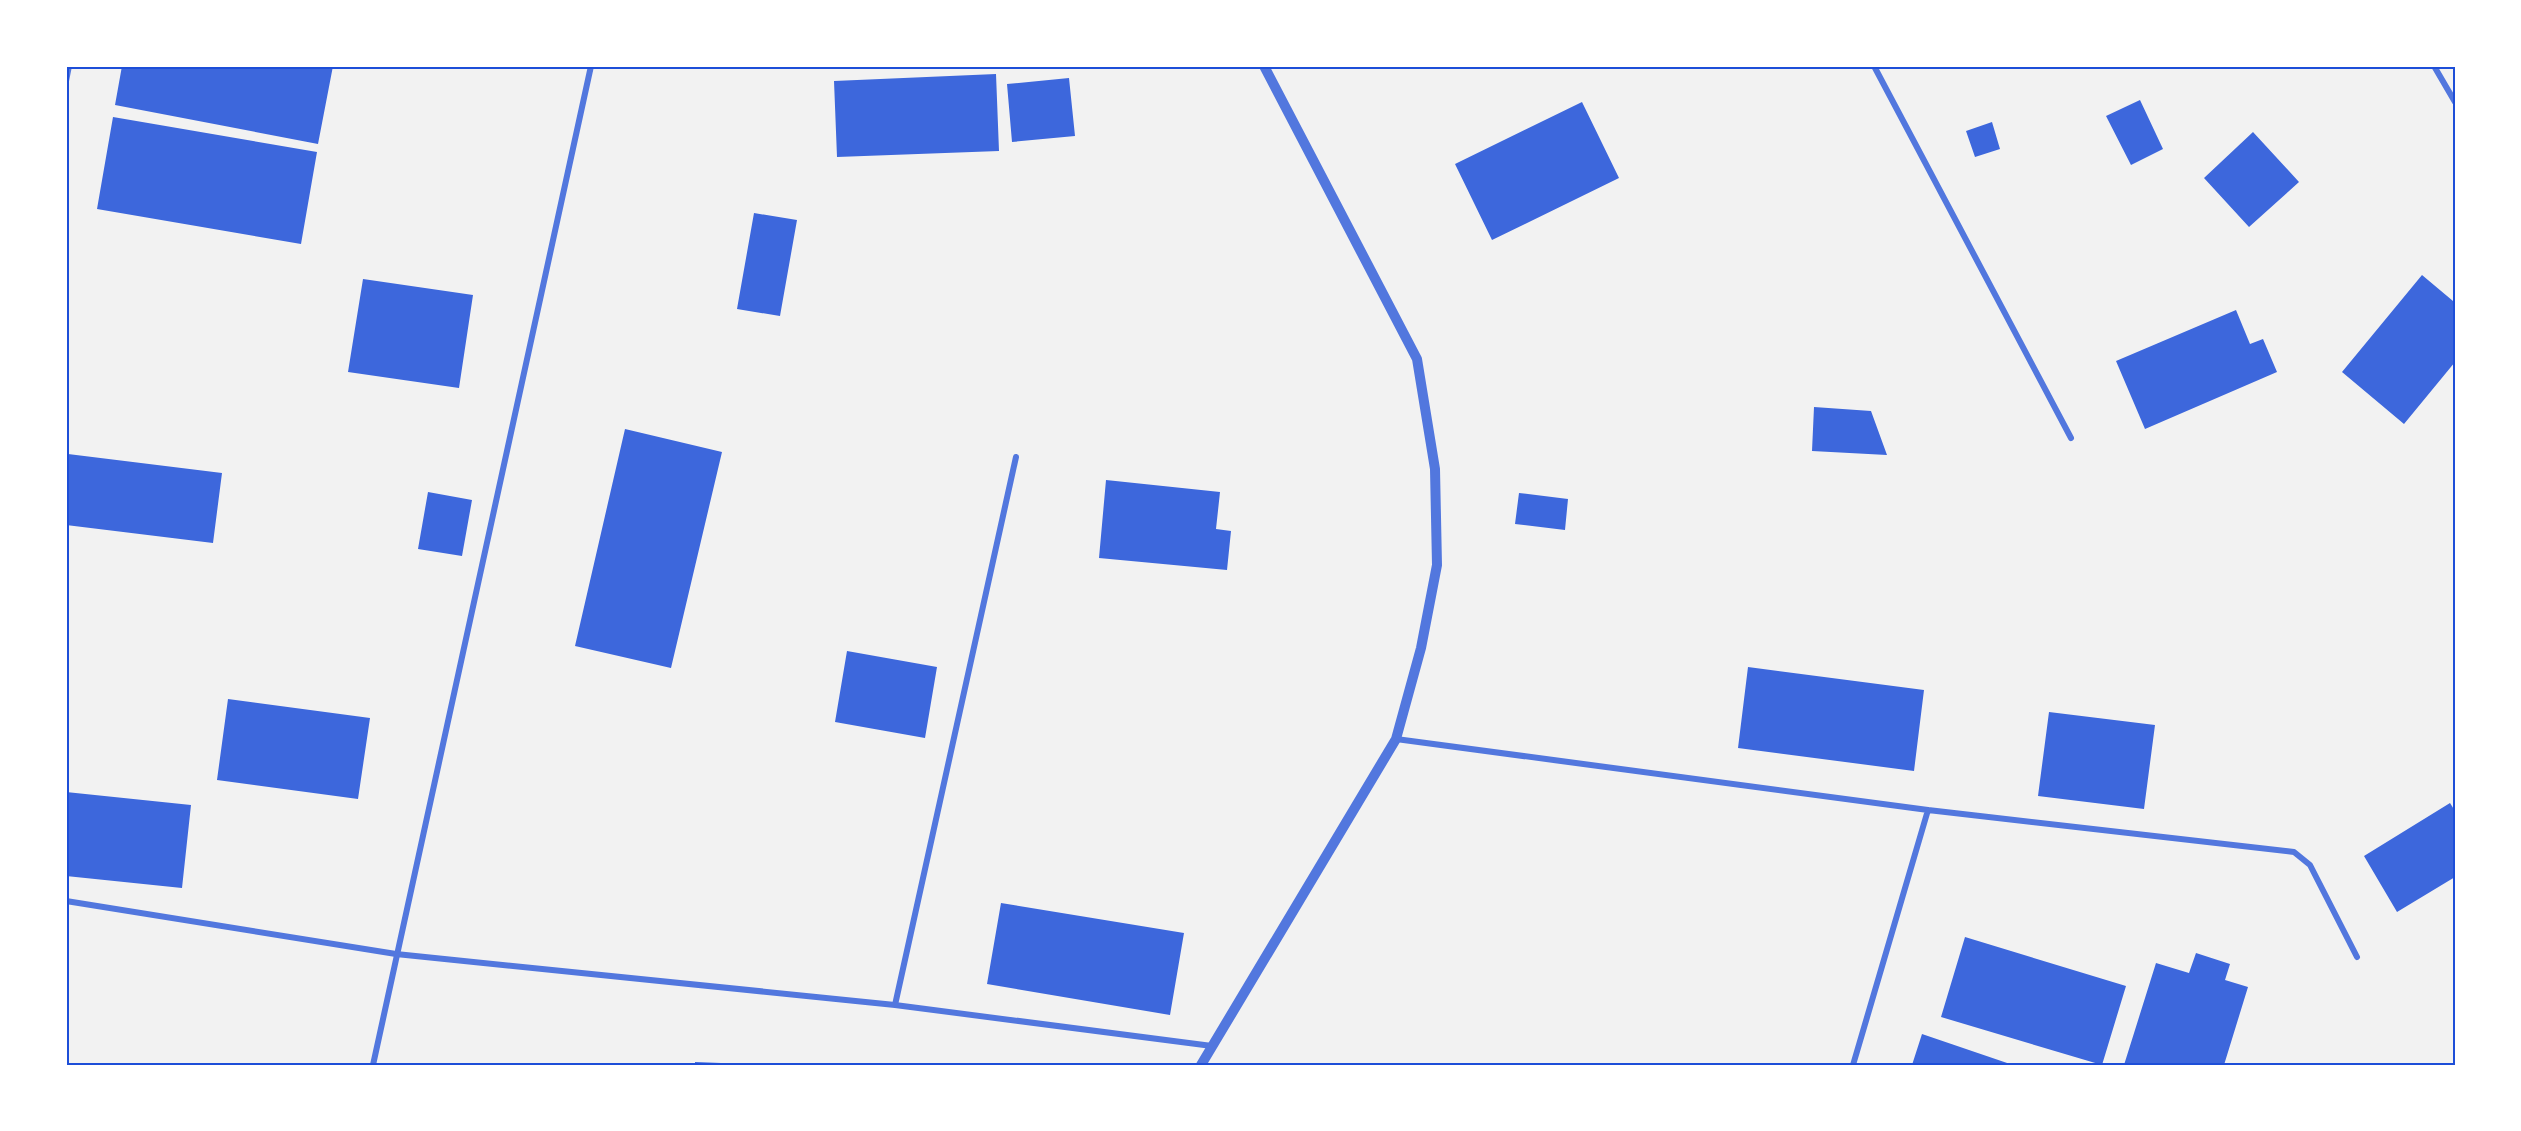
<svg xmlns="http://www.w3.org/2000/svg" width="2521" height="1131" viewBox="0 0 2521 1131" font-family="Ubuntu,sans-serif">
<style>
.building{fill:#3d67dc}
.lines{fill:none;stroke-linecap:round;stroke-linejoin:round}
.minor{stroke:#5277de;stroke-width:6}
.tertiary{stroke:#5277de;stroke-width:10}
.neatline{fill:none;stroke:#1d4ed8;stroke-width:2}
</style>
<rect width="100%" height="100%" fill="#f2f2f2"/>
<!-- building -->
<path class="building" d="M122 66H333L318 144 115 105Z
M996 74 999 151 837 157 834 81Z
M1069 78 1075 136 1012 142 1007 84Z
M2140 100 2163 149 2131 165 2106 116Z
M1582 102 1619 178 1492 240 1455 164Z
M113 117 317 152 301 244 97 209Z
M1992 122 2000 149 1975 157 1966 131Z
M2253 132 2299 182 2249 227 2204 178Z
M754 213 797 220 780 316 737 309Z
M2422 275 2453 301 2455 298V362L2404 424 2342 372Z
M363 279 473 295 459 388 348 372Z
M2236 310 2250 344 2263 339 2277 372 2145 429 2116 361Z
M1814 407 1871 411 1887 455 1812 451Z
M625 429 722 452 671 668 575 646Z
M68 454 222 473 213 543 66 525Z
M1106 480 1220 492 1216 529 1231 531 1227 570 1099 558Z
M428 492 472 500 462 556 418 549Z
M1519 493 1568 499 1565 530 1515 524Z
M847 651 937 667 925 738 835 722Z
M1748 667 1924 690 1914 771 1738 748Z
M228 699 370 718 358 799 217 780Z
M2049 712 2155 725 2144 809 2038 796Z
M66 792 191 805 182 888 66 876Z
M2450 803 2455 811V877L2397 912 2364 856Z
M1001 903 1184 933 1170 1015 987 984Z
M1965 937 2126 986 2102 1065 1941 1017Z
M2196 953 2230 964 2225 980 2248 987 2224 1065H2124L2156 963 2189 973Z
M1922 1034 2013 1065H1912Z
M695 1062 721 1063V1065H695Z"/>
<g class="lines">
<!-- minor -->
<path class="minor" d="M1874 66 2071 438
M2434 66 2455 102
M66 81 69 66
M1396 739 1928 810 2294 852 2310 865 2357 957
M66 901 396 954 895 1005 1212 1046
M895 1005 1016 457
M373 1065 591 66
M1853 1065 1928 810"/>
<!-- tertiary -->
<path class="tertiary" d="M1201 1065 1396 739 1421 648 1437 565 1435 469 1417 359 1264 66"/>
</g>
<!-- border -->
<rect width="2521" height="1131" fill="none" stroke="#ffffff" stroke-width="135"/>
<rect x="68" y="68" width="2386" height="996" class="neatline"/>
</svg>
